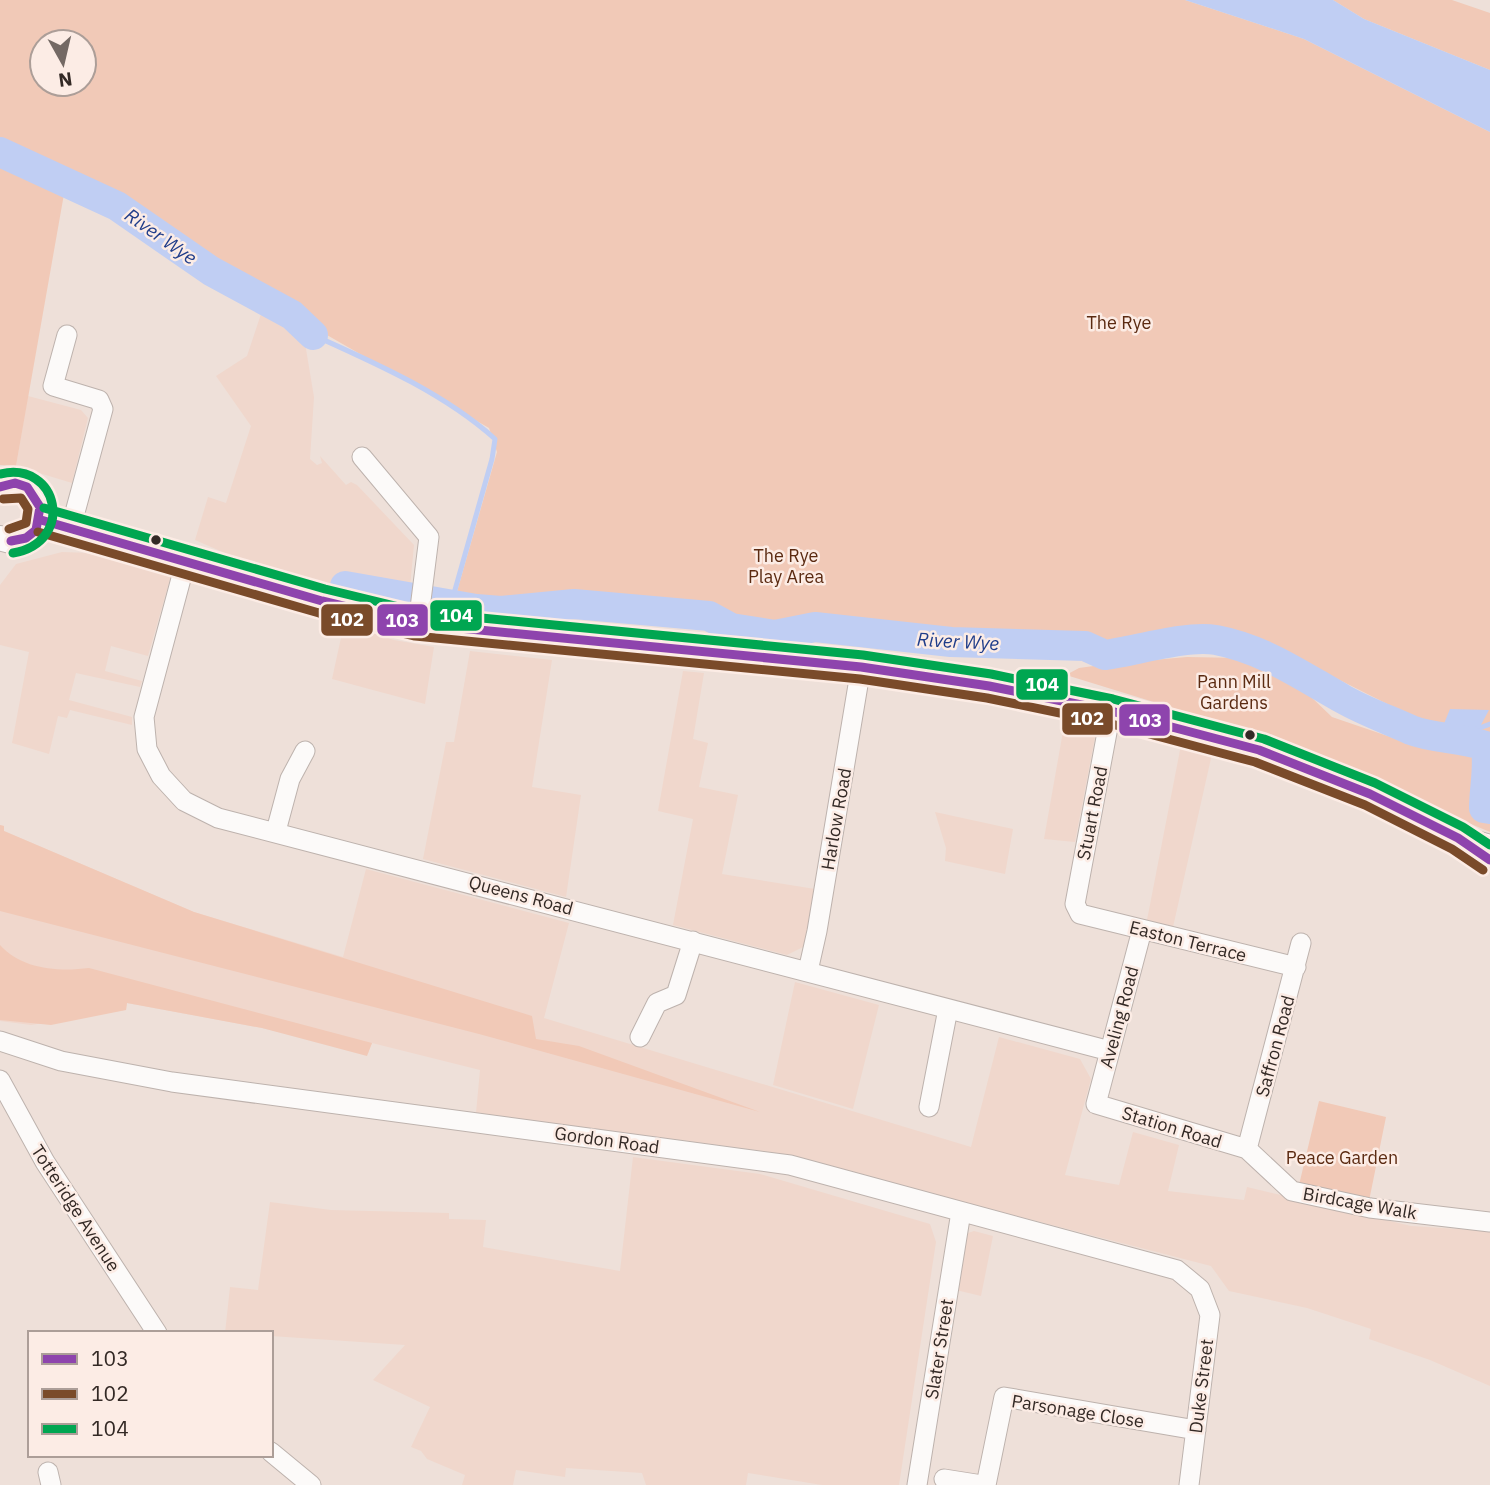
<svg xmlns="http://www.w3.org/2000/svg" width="1490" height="1485" viewBox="0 0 1490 1485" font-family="'IBM Plex Sans',sans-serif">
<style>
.built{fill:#f0d7cc}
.green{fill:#f1c9b7;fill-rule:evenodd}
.water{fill:#c0cef3}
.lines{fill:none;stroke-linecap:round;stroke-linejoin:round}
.stream{stroke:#c0cef3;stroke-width:5}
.river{stroke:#c0cef3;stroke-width:30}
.minor-casing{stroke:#bdb2ad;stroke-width:21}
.major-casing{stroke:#bdb2ad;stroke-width:26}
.minor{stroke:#fcfaf9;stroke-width:19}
.major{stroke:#fcfaf9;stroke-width:24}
.bus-1-casing{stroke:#fcece5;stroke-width:14}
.bus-2-casing{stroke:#fcece5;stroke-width:14}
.bus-3-casing{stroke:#fcece5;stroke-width:14}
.bus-1{stroke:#8e44ad;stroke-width:9}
.bus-2{stroke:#7a4b2a;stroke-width:9}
.bus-3{stroke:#00a651;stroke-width:9}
.bus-dot{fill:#332925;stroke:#fcece5;stroke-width:2.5}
.labels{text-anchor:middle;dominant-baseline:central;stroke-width:5;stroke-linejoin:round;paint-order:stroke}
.park-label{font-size:18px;fill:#5b2a11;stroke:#fcece5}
.street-label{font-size:18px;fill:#332925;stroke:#fcece5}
.water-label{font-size:19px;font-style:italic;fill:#203d8a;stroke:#fcece5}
.line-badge{stroke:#fcece5;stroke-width:2.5}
.badge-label{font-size:19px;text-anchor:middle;font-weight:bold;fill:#fff}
</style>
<rect width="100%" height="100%" fill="#eee0d9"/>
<!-- built -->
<path class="built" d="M262 311 289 324 305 343 314 397 310 459 317 465 322 463 320 456 346 485 351 482 357 485 414 545 408 608 280 577 195 540 208 497 226 503 251 426 216 376 247 356Z
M28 396 81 410 88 418 72 483 16 466Z
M62 552 93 553 171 576 148 656 111 646 105 671 142 681 140 687 76 673 69 700 132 717V725L70 710 67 718 58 716 49 754 12 743 29 652 0 645V585L16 564Z
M344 624 394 640 434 647 425 704 332 679Z
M470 651 552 660 532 787 581 795 566 897 423 859 446 742H454Z
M683 671 704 673 693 739 708 743 699 787 738 795 722 874 815 889 805 946 787 955 673 925 693 819 658 811Z
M1065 720 1097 727 1075 842 1044 839Z
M1181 745 1212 754 1173 927 1147 920Z
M935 812 1013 829 1005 874 945 861 946 848Z
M0 825 4 826V831L194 912 343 957 366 869 569 923 544 1018 971 1147 999 1037 1080 1059 1091 1079 1065 1175 1119 1185 1133 1132 1179 1145 1168 1191 1244 1200 1247 1187 1411 1226 1490 1231V1386L1430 1360 1369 1339 1371 1329 1307 1308 1229 1291 1211 1266 769 1152 476 1113 480 1070 372 1043 368 1053 262 1028 127 1003 126 1010 31 1025 0 1021Z
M795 982 879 1005 853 1109 773 1085Z
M633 1157 760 1174 930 1224 936 1242 899 1485H822L748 1473 746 1485H646L642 1473 566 1468 565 1477 516 1470 513 1485H462L465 1475 427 1459 421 1451 411 1447 430 1407 373 1380 405 1345 271 1336V1333H225L230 1287 258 1290 270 1202 331 1210 449 1213V1219L486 1220 483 1247 620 1271Z
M974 1231 993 1236 981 1296 956 1290 968 1233Z"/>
<!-- green -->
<path class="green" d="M0 0H1185L1304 39 1490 132V832L1409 798 1392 786 1264 736 1066 675 1079 668 1108 664 1187 657 1242 658 1274 671 1308 694 1332 717 1414 745 1419 723 1417 719 1284 652 1253 642 1222 638 1174 640 1140 646 967 640 788 629 639 605 560 602 527 605 456 595 497 452 489 428 313 327 314 321 276 296 262 292 105 192 40 166 0 141ZM42 42H84V84H42Z
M1333 0H1452L1490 13V70L1364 19Z
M0 163 64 194 16 466 0 465Z
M0 825 4 826V831L194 912 532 1016 536 1039 579 1046 760 1112 479 1034 0 911Z
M0 945C21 969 58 972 89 968L372 1043 367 1056 262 1028 127 1003 126 1010 51 1025 0 1020Z
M1319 1101 1386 1117 1369 1201 1299 1185Z"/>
<!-- water -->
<path class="water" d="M1185 0H1333L1364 19 1490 70V132L1304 39Z
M1450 709 1489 710 1476 734 1477 750 1463 751 1439 736Z"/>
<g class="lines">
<!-- stream -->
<path class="stream" d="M313 335C375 363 444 393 495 439L492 459 451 604
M1474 730 1490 724"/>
<!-- river -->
<path class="river" d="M0 152 117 206 211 271 292 315 313 335
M345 586 476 609 501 611 574 604 709 616 731 628 775 635 815 627 951 642 1085 646 1105 655C1136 651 1185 635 1216 640 1264 649 1302 676 1343 699 1364 711 1389 720 1411 730 1434 739 1461 737 1485 746 1490 762 1484 789 1484 808L1490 809"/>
<defs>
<path id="minor" d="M67 335 53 386 99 400 103 409 71 527
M362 457 429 537 418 624
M186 560 144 717 147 749 161 776 184 801 218 818 1110 1051
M1111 711 1075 904 1080 914 1296 967
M276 831 290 779 305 751
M1142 930 1096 1104 1247 1149
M808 971 817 931 861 667
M640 1037 657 1003 676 995 693 941
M0 1041 61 1061 172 1082 790 1165 1177 1270 1200 1289 1210 1315 1189 1485
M0 1080 45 1162 157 1333
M929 1107 948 1009
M1247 1149 1292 1191 1370 1208 1490 1222
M1247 1149 1301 943
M271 1452 311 1485
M48 1472 51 1485
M944 1479 982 1485
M917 1485 961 1212
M986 1485 1004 1397 1196 1430"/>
<path id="major" d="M0 487C52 462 56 561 0 538
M41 520 322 601 418 624 861 667 989 686 1111 711 1259 750 1370 794 1458 838 1490 847"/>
</defs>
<!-- minor casing -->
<use href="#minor" class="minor-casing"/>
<!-- major casing -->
<use href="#major" class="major-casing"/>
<!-- minor -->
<use href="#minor" class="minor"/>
<!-- major -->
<use href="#major" class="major"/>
<defs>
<path id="bus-1" d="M0 487 15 483 27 487 40 507 36 530 26 538 11 541
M41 520 322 601 418 624 861 667 989 686 1111 711 1259 750 1370 794 1458 838 1490 860"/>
<path id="bus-2" d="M3 499 21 498 28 509 26 523 9 529
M38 532 319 613 415 636 860 679 987 698 1108 723 1255 762 1365 805 1452 849 1483 870"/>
<path id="bus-3" d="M0 474C59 460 76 542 13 553
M44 508 325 589 420 612 863 655 991 674 1113 699 1264 739 1375 783 1463 827 1490 845"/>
</defs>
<!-- bus-1 casing -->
<use href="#bus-1" class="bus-1-casing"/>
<!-- bus-2 casing -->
<use href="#bus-2" class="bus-2-casing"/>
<!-- bus-3 casing -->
<use href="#bus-3" class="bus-3-casing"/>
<!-- bus-1 -->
<use href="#bus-1" class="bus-1"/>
<!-- bus-2 -->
<use href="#bus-2" class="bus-2"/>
<!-- bus-3 -->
<use href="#bus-3" class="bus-3"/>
</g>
<!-- markers -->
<g class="bus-dot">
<circle cx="156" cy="540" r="6"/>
<circle cx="1250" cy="735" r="6"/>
</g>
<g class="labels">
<!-- park labels -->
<g class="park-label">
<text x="1119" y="322">The Rye</text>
<text x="786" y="555">The Rye<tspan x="786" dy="21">Play Area</tspan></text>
<text x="1234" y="681">Pann Mill<tspan x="1234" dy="21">Gardens</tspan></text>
<text x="1342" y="1157">Peace Garden</text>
</g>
<!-- street labels -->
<g class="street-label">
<text transform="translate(1092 813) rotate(-79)">Stuart Road</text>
<text transform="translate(836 819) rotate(-80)">Harlow Road</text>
<text transform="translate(521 895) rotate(15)">Queens Road</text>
<text transform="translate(1188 941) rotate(14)">Easton Terrace</text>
<text transform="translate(1119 1017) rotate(-75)">Aveling Road</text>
<text transform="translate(1275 1046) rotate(-75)">Saffron Road</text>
<text transform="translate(1172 1127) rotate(17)">Station Road</text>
<text transform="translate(607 1140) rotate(8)">Gordon Road</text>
<text transform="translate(1360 1203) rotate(10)">Birdcage Walk</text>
<text transform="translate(76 1208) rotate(57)">Totteridge Avenue</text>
<text transform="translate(939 1349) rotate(-81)">Slater Street</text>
<text transform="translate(1201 1386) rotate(-83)">Duke Street</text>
<text transform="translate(1078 1411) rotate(9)">Parsonage Close</text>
</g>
<!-- water labels -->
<g class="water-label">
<text transform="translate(161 236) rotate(35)">River Wye</text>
<text transform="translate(958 641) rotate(3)">River Wye</text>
</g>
</g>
<g class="line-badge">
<rect x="429" y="599" width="54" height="33" rx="7" fill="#00a651"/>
<rect x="320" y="603" width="54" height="34" rx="7" fill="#7a4b2a"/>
<rect x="376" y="603" width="53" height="34" rx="7" fill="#8e44ad"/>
<rect x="1015" y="668" width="54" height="33" rx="7" fill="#00a651"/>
<rect x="1061" y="702" width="53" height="34" rx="7" fill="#7a4b2a"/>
<rect x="1118" y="703" width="53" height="34" rx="7" fill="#8e44ad"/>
</g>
<g class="badge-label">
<text x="456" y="622">104</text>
<text x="347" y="626">102</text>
<text x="402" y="627">103</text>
<text x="1042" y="691">104</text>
<text x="1087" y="725">102</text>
<text x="1145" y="727">103</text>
</g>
<!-- legend -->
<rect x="28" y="1331" width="245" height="126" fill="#fcece5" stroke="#ac9e98" stroke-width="2"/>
<rect x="42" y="1354" width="35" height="10" fill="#8e44ad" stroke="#ac9e98" stroke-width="2"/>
<text x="91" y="1366" font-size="21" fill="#332925">103</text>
<rect x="42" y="1389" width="35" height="10" fill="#7a4b2a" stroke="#ac9e98" stroke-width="2"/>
<text x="91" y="1401" font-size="21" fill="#332925">102</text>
<rect x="42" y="1424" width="35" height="10" fill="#00a651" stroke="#ac9e98" stroke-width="2"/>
<text x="91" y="1436" font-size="21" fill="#332925">104</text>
<!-- north arrow -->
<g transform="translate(63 63) rotate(172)"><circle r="33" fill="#fcece5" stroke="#ac9e98" stroke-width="2"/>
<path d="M0-5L12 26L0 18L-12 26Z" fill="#746964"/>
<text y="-10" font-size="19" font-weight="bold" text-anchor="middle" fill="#332925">N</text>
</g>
</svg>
